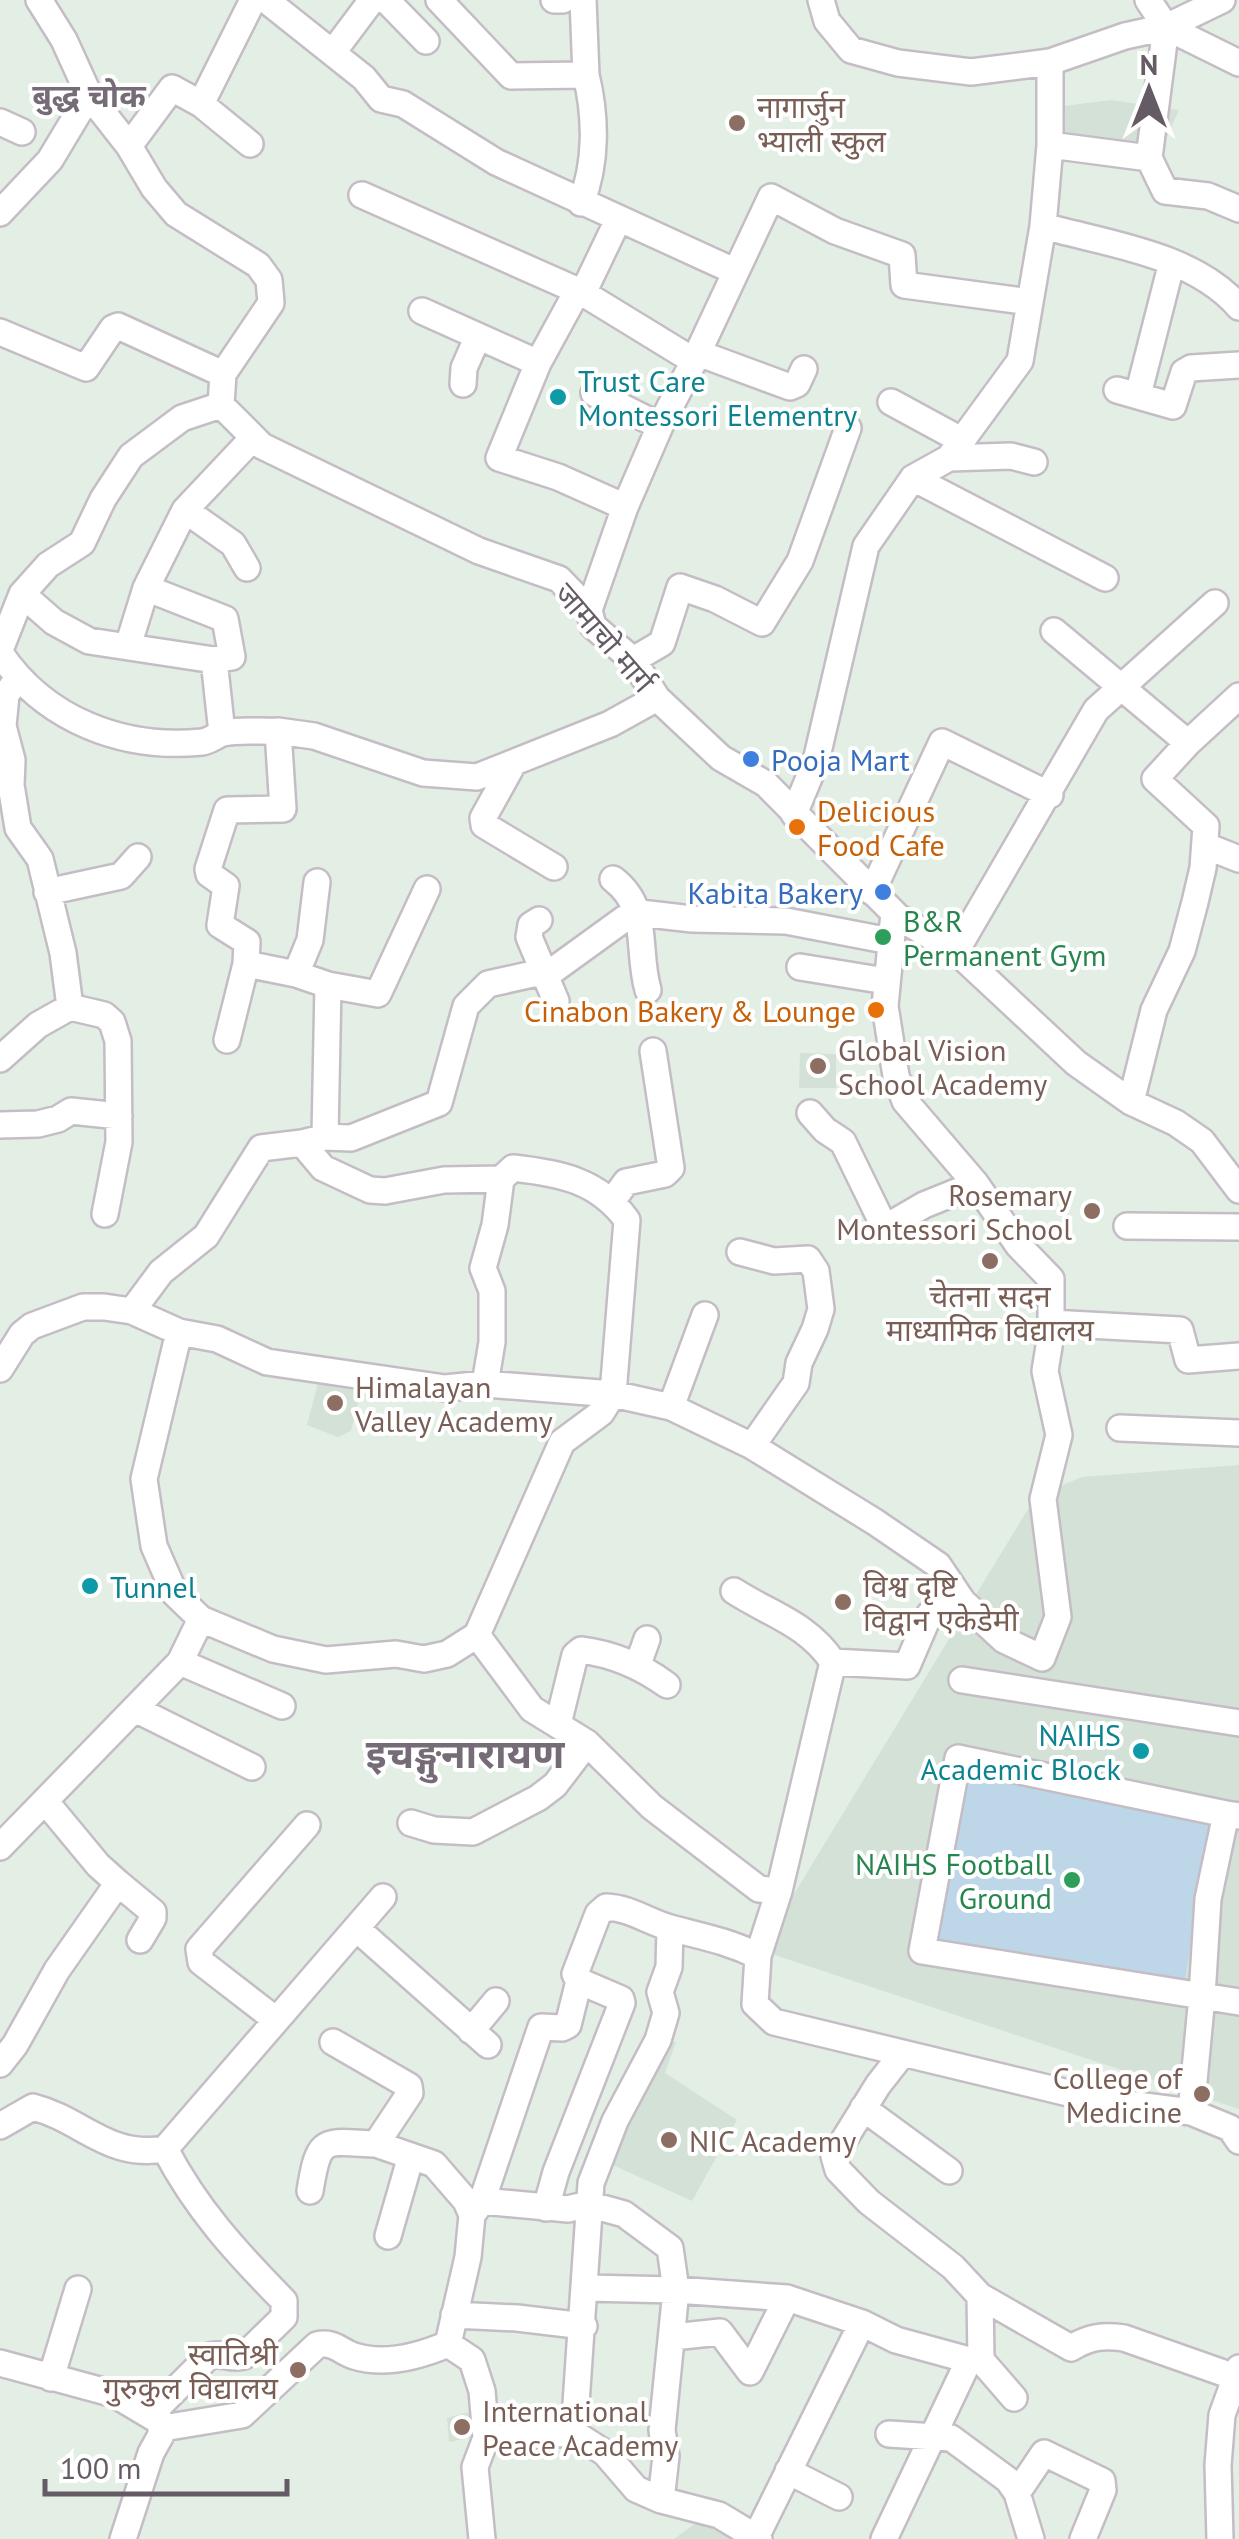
<svg xmlns="http://www.w3.org/2000/svg" width="1239" height="2539" viewBox="0 0 1239 2539" font-family="'PT Sans','Noto Sans Devanagari',sans-serif">
<style>
.education{fill:#d4e1d6}
.grass{fill:#bdd7e9}
.lines{fill:none;stroke-linecap:round;stroke-linejoin:round}
.minor-casing{stroke:#c5bdc5;stroke-width:30}
.minor{stroke:#fff;stroke-width:25}
.education-dot{fill:#8d6e63;stroke:#fff;stroke-width:4}
.culture-dot{fill:#0f9aa8;stroke:#fff;stroke-width:4}
.shop-dot{fill:#3f7fe0;stroke:#fff;stroke-width:4}
.food-dot{fill:#e8710a;stroke:#fff;stroke-width:4}
.leisure-dot{fill:#2e9e5b;stroke:#fff;stroke-width:4}
.labels{text-anchor:middle;dominant-baseline:central;stroke-width:8;stroke-linejoin:round;paint-order:stroke}
.education-label{font-size:30px;fill:#785e54;stroke:#fff;text-anchor:start}
.culture-label{font-size:30px;fill:#0d838f;stroke:#fff;text-anchor:start}
.street-label{font-size:30px;fill:#655b65;stroke:#fff}
.shop-label{font-size:30px;fill:#366cbe;stroke:#fff;text-anchor:start}
.food-label{font-size:30px;fill:#c56008;stroke:#fff;text-anchor:start}
.leisure-label{font-size:30px;fill:#27864d;stroke:#fff;text-anchor:start}
.neighbourhood-label{font-size:32px;font-weight:bold;fill:#766c77;stroke:#fff}
.district-label{font-size:40px;font-weight:bold;fill:#766c77;stroke:#fff}
</style>
<rect width="100%" height="100%" fill="#e3efe5"/>
<!-- education -->
<path class="education" d="M1111 100 1179 110 1156 161 1064 152V106Z
M800 1053 836 1054V1088H799Z
M321 1371 363 1381 351 1431 338 1437 307 1425Z
M1239 1465V2109L760 1950 1028 1509 1051 1490 1082 1477Z
M658 2040 676 2042 665 2073 737 2120 692 2201 604 2161Z
M473 2411 479 2436 449 2442 447 2418Z
M708 2514 738 2539H674Z"/>
<!-- grass -->
<path class="grass" d="M966 1769 1210 1821 1184 1986 931 1938Z"/>
<g class="lines">
<defs>
<path id="minor" d="M39 0 64 40 89 95 129 146 154 188 176 214 258 265 269 280 271 303 223 374 221 405 262 446 479 551 559 579 589 610 593 626 633 660 657 698 721 758 766 784 898 917 956 951 1076 1063 1131 1102 1176 1123 1202 1141 1239 1190
M266 0 364 78 381 99 403 104 496 162 734 271
M386 0 426 41
M439 0 511 76 586 75C596 116 597 163 581 203
M554 0H563
M583 0 586 75
M821 0 827 21 851 50 898 63 971 72 1050 62 1125 36 1166 27 1148 0
M1166 27 1239 63
M1166 27 1222 0
M333 52 372 0
M201 104 250 144
M0 122 22 132
M1050 145 1149 158 1165 191 1208 196 1239 209
M129 146 172 88 201 104 253 0
M1149 158 1166 27
M362 195 583 293 694 361
M0 213 50 160 89 95
M618 220 583 293 574 297 538 363 499 458 558 477 625 507
M1043 226C1108 244 1193 254 1239 307
M422 311 538 363
M0 332 86 368 113 328 118 326 223 374
M698 353 790 387 797 384 804 369
M463 384 464 368 478 336
M1117 390 1173 406 1184 372 1191 368 1239 365
M594 393 660 426
M1138 395 1172 262
M891 402 961 440
M949 458 1011 456 1034 462
M913 478 1105 578
M185 510 233 544 247 568
M146 588 225 619 232 657 214 660 222 733
M22 594 48 565 82 543 103 499 131 456 182 418 221 405
M589 610 625 507 660 426 694 361 771 197 835 231 902 255 904 285 1030 302
M1054 631 1188 743
M128 646 146 588 185 510 252 439
M0 650 22 594 54 622 89 641 214 660
M0 653C45 720 123 750 202 742 210 741 216 735 223 733 240 729 261 732 278 731L283 809 227 810 208 869 209 874 226 886 220 925 247 942 246 964 227 1040
M633 660 662 643 680 587 715 599 762 623 800 561 848 428
M17 679 6 695 3 726 12 760 11 785 18 828 40 859 63 953 70 1007
M278 731 314 736 423 773 477 777 610 724 657 698
M513 764 483 818 484 825 554 867
M794 814 816 761 866 546 913 478 949 458 1020 361 1043 226 1050 145V62
M1206 846 1239 859
M613 879C651 908 636 948 648 990
M47 892 121 876 138 857
M872 892 942 742 1050 795
M539 920 531 925 529 937 556 1001
M956 951 1096 710 1215 603
M246 964 296 974 328 985 325 1137
M800 967 886 981
M296 974 310 940 317 882
M328 985 378 994 427 889
M0 1059 38 1025 70 1007 104 1015 112 1022 118 1041 119 1142 105 1214
M1131 1102 1154 1010 1182 951 1195 902 1203 868 1206 826 1155 779 1188 743 1239 696
M810 1113 825 1130 843 1142 880 1218 888 1226 924 1205 976 1184
M0 1125 38 1124 58 1119 71 1111 119 1116
M302 1143 325 1137 351 1138 439 1103 466 1006 488 984 555 969 624 919 640 913 692 919 786 921 890 941
M613 1200 626 1182 665 1174 671 1168 653 1051
M1127 1226 1239 1227
M740 1252 774 1261 808 1259 816 1271 821 1309 815 1329 799 1363 796 1383 752 1446
M132 1311 161 1272 206 1236 261 1148 302 1143 323 1168 370 1190 385 1191 444 1180 501 1179
M1051 1323 1180 1330 1188 1360 1239 1356
M0 1369 22 1334 32 1326 83 1307H104L132 1311 179 1332 217 1339 267 1362 445 1388 485 1384 613 1394 671 1407 752 1446 875 1522 938 1565 963 1602 1004 1640 1042 1658 1058 1617 1043 1499 1059 1435 1045 1371 1051 1334V1279L1018 1245 976 1184 905 1101 896 1076 885 1006 894 913
M671 1407 705 1315
M1120 1428 1239 1433
M952 1588 929 1615 907 1666 833 1662 779 1891 758 1956 755 2004 774 2022 1097 2100 1191 2112 1230 2128 1239 2141
M734 1591C771 1615 808 1624 833 1662
M201 1619 273 1649 326 1660 396 1654 424 1659 447 1654 477 1635 562 1442 601 1413 613 1394 627 1220C598 1180 559 1173 513 1168L501 1179 495 1225 483 1268 492 1291V1342L485 1384
M477 1635 532 1709 587 1743 652 1807 759 1889 779 1891
M180 1662 282 1706
M637 1667 647 1639
M962 1680 1239 1723
M135 1709 252 1767
M558 1724 575 1655 581 1650C613 1654 641 1666 667 1685
M1239 1816 1226 1814 1208 1899 1202 1996 1239 2002
M411 1823 434 1830 473 1832 538 1798 555 1785 587 1743
M0 1847 180 1662 201 1619 175 1594 154 1546 144 1479 179 1332
M118 1883 153 1912V1918L140 1940
M356 1928 488 2045
M276 2020 201 1962 199 1949 307 1825
M471 2031 496 2001
M333 2042 409 2086 410 2093 376 2144 434 2164 466 2201 472 2215 468 2257 448 2344 472 2360 482 2391 486 2438 574 2433 605 2453 636 2489 661 2500 719 2515 759 2539
M903 2053 878 2085 834 2156 838 2170 869 2202 953 2267 980 2296 1071 2348C1089 2337 1102 2335 1124 2338L1235 2377
M0 2064 15 2045 57 1970 118 1883 98 1865 45 1801
M1192 2102 1202 1996 922 1951 958 1758 1226 1814
M863 2108 949 2171
M0 2126 33 2107C83 2120 108 2159 165 2149L383 1897
M310 2191C319 2134 324 2142 376 2144
M482 2201 568 2209 588 2204 624 2214 670 2248 676 2290 662 2430 666 2456 661 2500
M546 2208 556 2172 622 2003 621 1999 579 1981 575 1974 598 1914 606 1907C632 1908 649 1923 674 1929 705 1937 730 1942 758 1956
M475 2211 482 2201 541 2027 562 2028 568 2025 579 1981
M388 2236 411 2156
M586 2288 676 2290 787 2298 862 2323 896 2340 969 2360H981L980 2296
M454 2315 517 2318 584 2326
M673 2337 720 2332 750 2372 787 2298
M981 2360 1014 2398
M0 2363 114 2394 161 2422V2435L151 2453 123 2539
M51 2378 78 2289
M150 2415 209 2356C222 2352 231 2360 244 2356L284 2317V2301C236 2252 197 2210 165 2149
M163 2428 242 2415 317 2345C333 2341 340 2351 354 2356 385 2366 420 2356 448 2344
M574 2433 591 2183 615 2121 658 2040 666 2013 660 1992 669 1967 670 1929
M889 2434 951 2438 1008 2480 1017 2493 1031 2539
M788 2471 839 2497
M1017 2493 1044 2453 1102 2481 1103 2490 1083 2539
M756 2537 862 2323
M482 2539 475 2467 486 2438
M884 2539 969 2360
M1220 2539 1218 2465 1222 2415 1239 2368"/>
</defs>
<!-- minor casing -->
<use href="#minor" class="minor-casing"/>
<!-- minor -->
<use href="#minor" class="minor"/>
</g>
<!-- markers -->
<g class="education-dot">
<circle cx="737" cy="123" r="10"/>
<circle cx="818" cy="1066" r="10"/>
<circle cx="1092" cy="1211" r="10"/>
<circle cx="990" cy="1261" r="10"/>
<circle cx="335" cy="1403" r="10"/>
<circle cx="843" cy="1602" r="10"/>
<circle cx="1202" cy="2094" r="10"/>
<circle cx="669" cy="2140" r="10"/>
<circle cx="298" cy="2370" r="10"/>
<circle cx="462" cy="2427" r="10"/>
</g>
<g class="culture-dot">
<circle cx="558" cy="397" r="10"/>
<circle cx="90" cy="1586" r="10"/>
<circle cx="1141" cy="1751" r="10"/>
</g>
<g class="shop-dot">
<circle cx="751" cy="759" r="10"/>
<circle cx="883" cy="892" r="10"/>
</g>
<g class="food-dot">
<circle cx="797" cy="827" r="10"/>
<circle cx="876" cy="1010" r="10"/>
</g>
<g class="leisure-dot">
<circle cx="883" cy="937" r="10"/>
<circle cx="1072" cy="1880" r="10"/>
</g>
<g class="labels">
<!-- education labels -->
<g class="education-label">
<text x="757" y="106">नागार्जुन<tspan x="757" dy="34">भ्याली स्कुल</tspan></text>
<text x="838" y="1049">Global Vision<tspan x="838" dy="34">School Academy</tspan></text>
<text x="1072" y="1194" text-anchor="end">Rosemary<tspan x="1072" dy="34">Montessori School</tspan></text>
<text x="990" y="1295" text-anchor="middle">चेतना सदन<tspan x="990" dy="34">माध्यामिक विद्यालय</tspan></text>
<text x="355" y="1386">Himalayan<tspan x="355" dy="34">Valley Academy</tspan></text>
<text x="863" y="1585">विश्व दृष्टि<tspan x="863" dy="34">विद्वान एकेडेमी</tspan></text>
<text x="1182" y="2077" text-anchor="end">College of<tspan x="1182" dy="34">Medicine</tspan></text>
<text x="689" y="2140">NIC Academy</text>
<text x="278" y="2353" text-anchor="end">स्वातिश्री<tspan x="278" dy="34">गुरुकुल विद्यालय</tspan></text>
<text x="482" y="2410">International<tspan x="482" dy="34">Peace Academy</tspan></text>
</g>
<!-- culture labels -->
<g class="culture-label">
<text x="578" y="380">Trust Care<tspan x="578" dy="34">Montessori Elementry</tspan></text>
<text x="110" y="1586">Tunnel</text>
<text x="1121" y="1734" text-anchor="end">NAIHS<tspan x="1121" dy="34">Academic Block</tspan></text>
</g>
<!-- street labels -->
<g class="street-label">
<text transform="translate(605 637) rotate(49)">जामाचो मार्ग</text>
</g>
<!-- shop labels -->
<g class="shop-label">
<text x="771" y="759">Pooja Mart</text>
<text x="863" y="892" text-anchor="end">Kabita Bakery</text>
</g>
<!-- food labels -->
<g class="food-label">
<text x="817" y="810">Delicious<tspan x="817" dy="34">Food Cafe</tspan></text>
<text x="856" y="1010" text-anchor="end">Cinabon Bakery &amp; Lounge</text>
</g>
<!-- leisure labels -->
<g class="leisure-label">
<text x="903" y="920">B&amp;R<tspan x="903" dy="34">Permanent Gym</tspan></text>
<text x="1052" y="1863" text-anchor="end">NAIHS Football<tspan x="1052" dy="34">Ground</tspan></text>
</g>
<!-- neighbourhood labels -->
<g class="neighbourhood-label">
<text x="89" y="95">बुद्ध चोक</text>
</g>
<!-- district labels -->
<g class="district-label">
<text x="465" y="1753">इचङ्गुनारायण</text>
</g>
</g>
<!-- north arrow -->
<g transform="translate(1149 90)" stroke="#ffffff" stroke-width="8" paint-order="stroke">
<path d="M0-8L18 38L0 25L-18 38Z" fill="#655b65"/>
<text y="-15" font-size="28" font-weight="bold" text-anchor="middle" fill="#655b65">N</text>
</g>
<!-- scale -->
<path d="M45 2479v15h242v-15" fill="none" stroke="#655b65" stroke-width="5"/>
<text x="60" y="2479" font-size="30" fill="#655b65" stroke="#ffffff" stroke-width="8" paint-order="stroke">100 m</text>
</svg>
